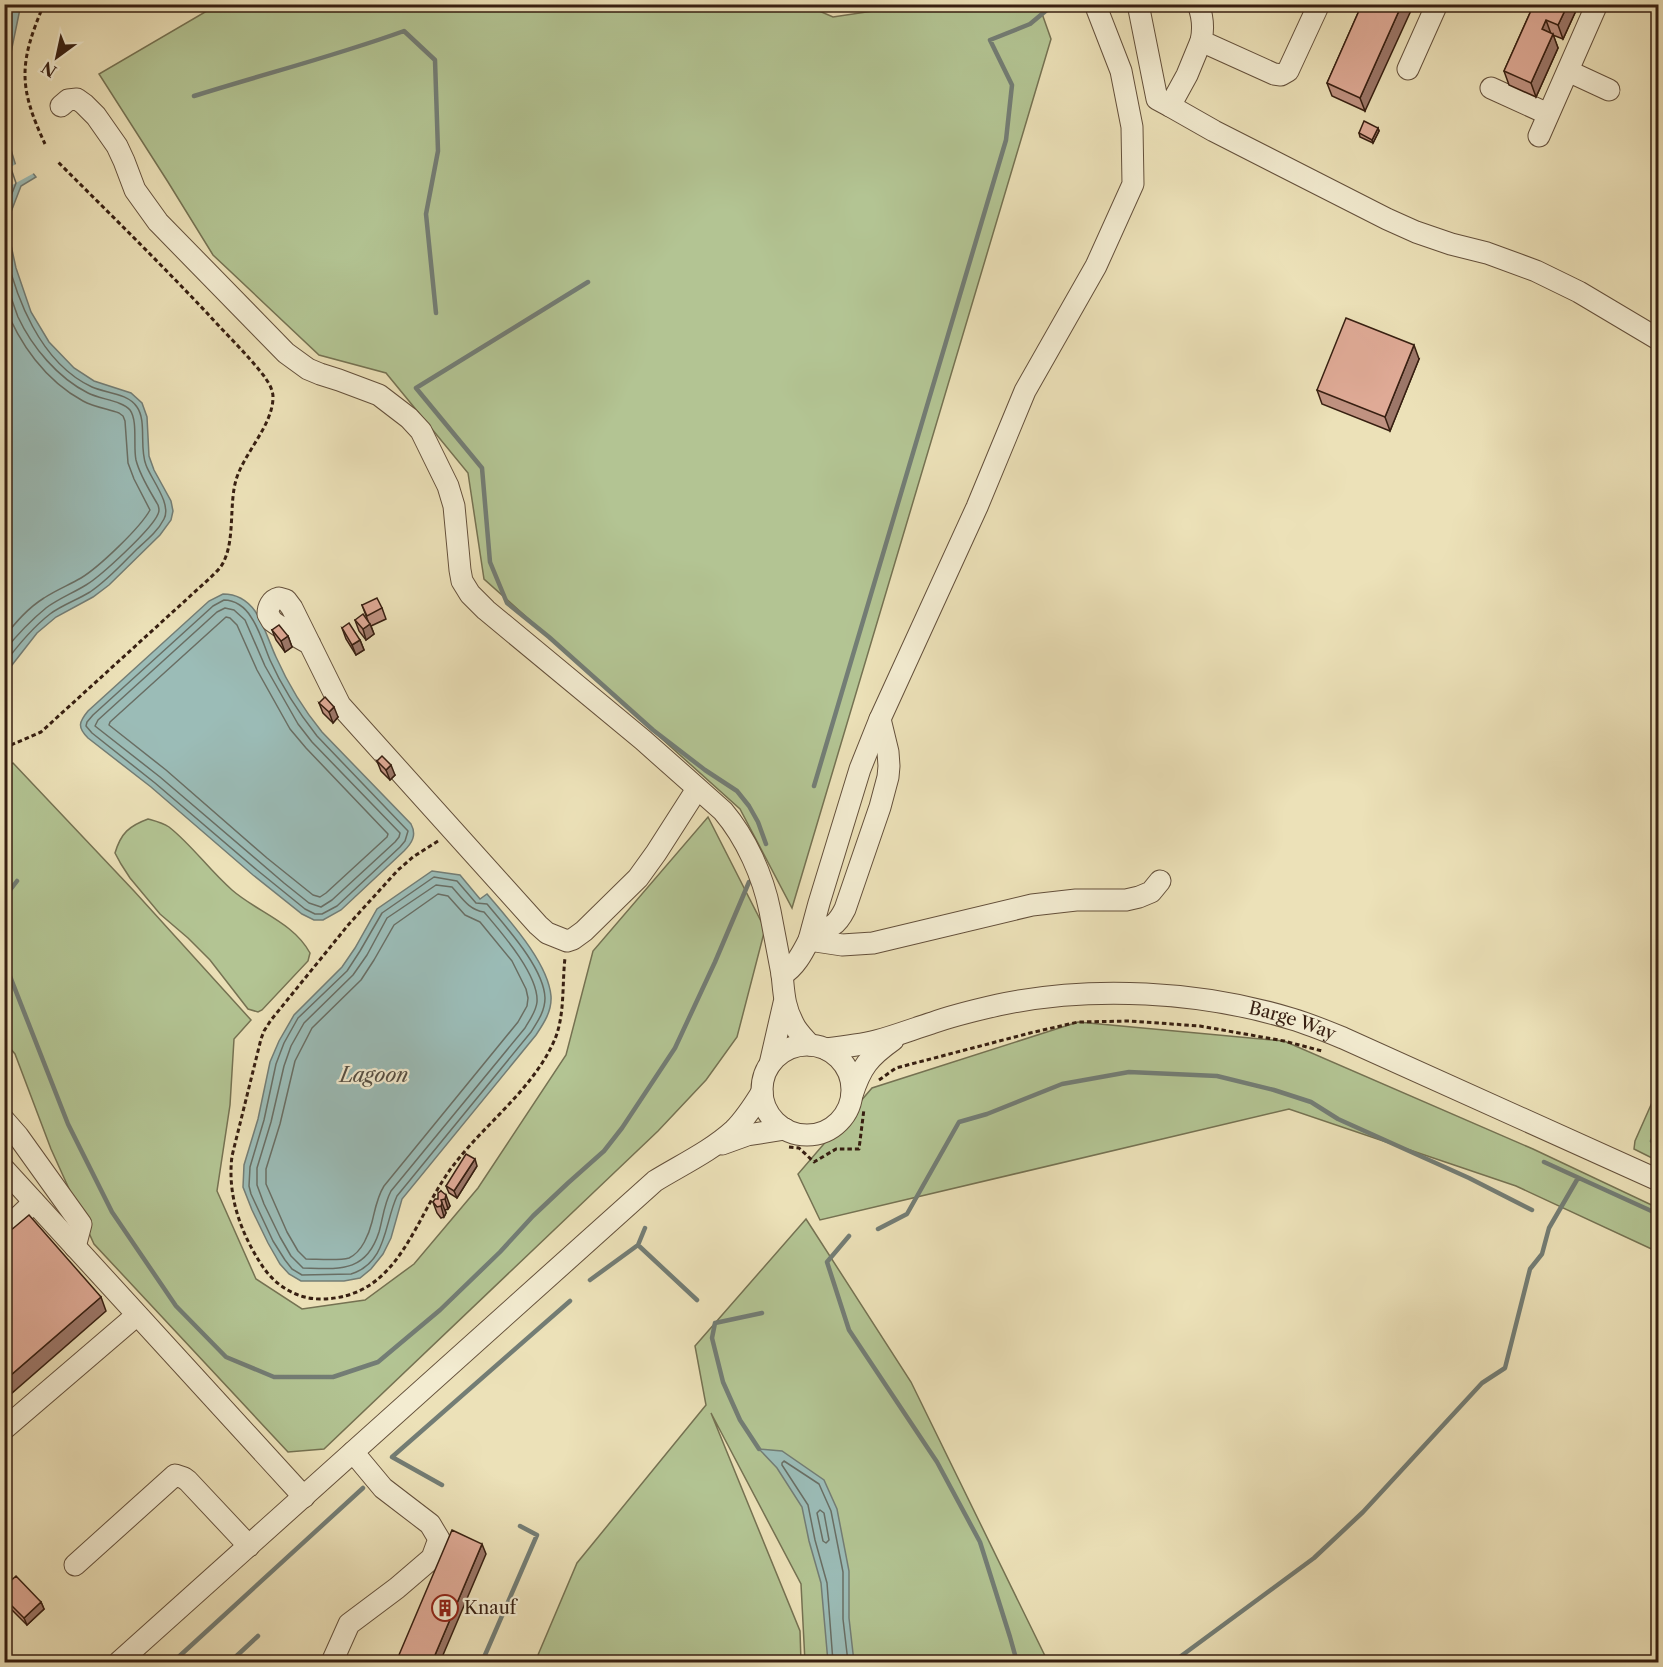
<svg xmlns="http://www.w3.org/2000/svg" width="1663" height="1667" viewBox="0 0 1663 1667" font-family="'Libre Caslon Text',serif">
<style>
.green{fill:#b3c493;stroke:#757252;stroke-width:1.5}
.water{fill:#9bbcb7;stroke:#737d75;stroke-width:1.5}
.pier{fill:#ece1b8}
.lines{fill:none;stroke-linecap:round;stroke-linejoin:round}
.shore{stroke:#696e64;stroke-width:1.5}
.stream{stroke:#737d75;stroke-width:4.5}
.minor-casing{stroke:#64503b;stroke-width:23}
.path{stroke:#371f11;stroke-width:3;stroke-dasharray:4.5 3;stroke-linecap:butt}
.minor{stroke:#f3ecd1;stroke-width:21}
.wall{fill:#c09281;stroke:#371f11;stroke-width:1.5}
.shaded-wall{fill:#9c7769;stroke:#371f11;stroke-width:1.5}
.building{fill:#dfaa96;stroke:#371f11;stroke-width:1.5}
.labels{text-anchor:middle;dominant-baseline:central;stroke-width:4.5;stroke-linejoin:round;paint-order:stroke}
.street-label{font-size:18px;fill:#371f11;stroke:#f3ecd1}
.poi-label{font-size:18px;fill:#371f11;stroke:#f3ecd1;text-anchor:start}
.water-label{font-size:20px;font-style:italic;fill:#554e43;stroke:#f3ecd1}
</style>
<rect width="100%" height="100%" fill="#ece1b8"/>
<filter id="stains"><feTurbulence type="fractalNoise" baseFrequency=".00333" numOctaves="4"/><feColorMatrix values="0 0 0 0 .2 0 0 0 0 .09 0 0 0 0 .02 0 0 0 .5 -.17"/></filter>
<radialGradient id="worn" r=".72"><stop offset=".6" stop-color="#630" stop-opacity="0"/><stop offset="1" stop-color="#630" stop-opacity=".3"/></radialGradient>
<!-- green -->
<path class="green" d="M803 4 833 17 920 4 1039 5 1051 39 792 908 740 809 484 579 468 473 386 373 319 355 213 255 168 182 99 74 217 5Z
M13 763 134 891 251 1020 234 1039 230 1105 217 1191 256 1279 302 1309 365 1300 414 1264 478 1188 566 1055 593 951 708 817 765 929 737 1037 706 1080 658 1131 324 1449 288 1452 94 1244 51 1149 15 1054 5 1042 4 766Z
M148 819C155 821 163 823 169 827 192 845 209 870 232 890 257 912 293 922 310 953L308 961 262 1010 258 1012 248 1009 210 960 188 938 160 914 130 878 121 864 115 853C121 833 129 826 148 819Z
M1078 1022 1284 1041 1533 1149 1658 1208V1252L1516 1186 1289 1109 820 1220 798 1174 872 1088Z
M1658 1089V1161L1634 1149 1635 1141Z
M806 1219 911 1382 1048 1662H805L801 1584 711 1413 800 1631 801 1662H535L577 1563 706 1405 695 1346Z"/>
<!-- water -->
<path class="water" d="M21 4 8 67 5 95 7 137 20 179 32 172 36 177 21 186 11 212 9 236 16 268 31 312 49 342 74 368 94 381 131 393 142 403 147 417 149 456 154 470 171 501 173 511 171 520 160 535 109 585 93 597 56 617 37 633 5 674 4 5Z
M223 594C236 594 247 600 255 611 264 624 269 642 276 657 288 684 304 710 322 732L411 824C417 835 412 843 404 851L341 910 323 920H314L302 914 253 875 151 787 88 738C77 727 79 722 88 711L209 601Z
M432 871 460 875 480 899 487 894C508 919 548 962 551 996 552 1011 544 1023 536 1035L402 1199 391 1238 383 1254 371 1269 360 1278 344 1281H301L289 1274 280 1264 268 1243 252 1210 243 1187 244 1165 258 1119 270 1062 279 1041 294 1015 342 967 355 948 377 909Z
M759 1449 782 1451 824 1480 837 1509 849 1571V1618L854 1662H828L821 1583 809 1541 802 1507 777 1468Z"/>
<!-- pier -->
<path class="pier" d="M18 163 22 175 32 169 36 172 5 189V170Z"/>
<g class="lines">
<!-- shore -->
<path class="shore" d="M4 148 16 183 4 214
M4 245C15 297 40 363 92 387 105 393 128 393 137 407 147 421 139 448 146 465 151 479 172 504 164 519 158 531 147 540 137 549 122 564 108 580 90 592 77 600 62 605 50 614 32 628 18 645 4 664
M4 278C9 290 13 304 18 317 32 347 58 378 88 393 99 399 123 401 130 410 138 421 133 446 136 460 140 476 150 491 158 505 159 509 160 510 158 514 152 529 101 576 86 585 73 593 58 599 46 608 30 621 17 635 4 651
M4 304C19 344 46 381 83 401 94 407 108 409 119 413L123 416 125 421 128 463 134 479 150 510C140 528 99 567 81 578 69 585 56 590 44 598 28 608 16 622 4 637
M224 600C235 600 245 607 251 617 260 630 264 646 270 660 282 687 299 713 317 736L408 831 405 841 400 847 337 906 322 914H315L305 909 257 870 155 783 92 733 86 726 87 722 93 715 213 606Z
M225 608 234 610 245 620 265 666 298 724 312 742 400 833 399 837 395 842 332 900 321 907 309 903 284 883 160 777 95 726 98 720 217 612Z
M226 617 230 618 237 625 257 670 290 729 306 748 388 834 387 837 326 893 320 897 313 895 267 858 166 770 109 725 110 722Z
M434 877 457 881 476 903 487 904C506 927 544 968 545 998 545 1011 538 1021 531 1032L397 1196C384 1224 387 1263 351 1274L302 1275 292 1269 285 1260 273 1241 251 1194 249 1186 250 1167 264 1120 276 1064 284 1043 298 1018 347 971 360 951 382 913Z
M436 885 452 887C462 898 469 910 484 912 501 932 539 975 537 1002 536 1012 530 1019 525 1028L391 1191C384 1204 383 1218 379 1232 366 1273 339 1269 303 1268L291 1256 280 1237 264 1204 257 1185V1168L271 1122 284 1066 291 1046 304 1023 353 975 367 955 387 918Z
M438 894 448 896 465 915 480 922 512 961 526 989 528 998 527 1006 518 1022 384 1186C377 1197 375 1210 372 1222 369 1234 362 1252 349 1258 339 1261 317 1259 306 1259L298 1251 287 1232 266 1184V1169L280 1124 295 1061 312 1028 361 980 374 960 394 925Z
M820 1510 824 1513 829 1540 826 1543 823 1541 817 1513Z
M833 1662 827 1583 815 1540 808 1505 782 1465V1463L784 1461 819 1484 831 1511 843 1572V1619L848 1662"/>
<!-- stream -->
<path class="stream" d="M194 96C264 74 335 56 404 31L435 60 438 151 426 214 436 313
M588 282 416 388 482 468 490 562 507 603 549 637 653 730 705 770 737 791 749 806 758 822 766 844
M814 786 1006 140 1012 85 990 40 1030 24 1054 4
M4 898 17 881
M4 961 68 1124 112 1212 176 1306 226 1357 274 1377H333L378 1362 440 1310 500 1252 533 1216 568 1183 604 1151 622 1128 675 1048 715 962 749 882
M1658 1129 1652 1141 1658 1143
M1544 1162 1658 1214
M878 1229 907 1214 959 1122 987 1114 1062 1084 1129 1072 1217 1076 1274 1090 1311 1102 1338 1119 1469 1178 1532 1210
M849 1236 827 1262 849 1330 937 1462 980 1542 1010 1637 1017 1662
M638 1245 645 1228
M590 1280 638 1245 697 1300
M759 1449 740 1420 723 1382 712 1338 715 1323 762 1313
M442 1485 392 1457 570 1301
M173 1662 363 1488
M230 1662 258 1636
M482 1662 537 1535 520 1526
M1173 1662 1314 1558 1363 1512 1482 1383 1505 1368 1530 1269 1542 1254 1549 1228 1578 1178"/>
<defs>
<g id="minor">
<path d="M1138 4 1157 99 1170 106 1187 75 1201 41"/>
<path d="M1198 4C1203 17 1204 28 1201 41L1274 74 1281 75 1288 71 1319 4"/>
<path d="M1408 69 1437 4"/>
<path d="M1568 71 1609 90"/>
<path d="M1491 88 1548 114"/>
<path d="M61 106 68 100 77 99 84 104 96 116 117 146 124 161 135 190 158 222 286 353 308 369 320 374 339 380 379 395 409 418 421 431 448 486 454 506 460 570 462 581 470 594 486 610 643 740 723 811C746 838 763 876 770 911 774 932 778 953 782 974 784 993 784 1006 793 1023 797 1032 804 1038 810 1045"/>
<path d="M1170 106 1214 131 1387 219 1416 232 1451 244 1487 253 1536 271 1579 292 1658 339"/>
<path d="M1539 136 1597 4"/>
<path d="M310 644 282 628 272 621 268 614C268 607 271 600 279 598L286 600 292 608 340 705 538 925 547 933 567 941 573 939 584 931 638 878 656 853 697 789"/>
<path d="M813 927C831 930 837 925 845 909L880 807 888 777 889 766 888 752 880 719"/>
<path d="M809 940 842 945 873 943 1032 905 1076 900H1126L1139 897 1151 892 1160 881"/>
<path d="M782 975C795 967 802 954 809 940L819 903 860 769 880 719 977 507 1025 391 1096 266 1133 184 1132 127 1121 71 1095 4"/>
<circle cx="807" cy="1090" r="45"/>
<path id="s1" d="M826 1049C843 1047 860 1045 876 1041 895 1036 913 1029 932 1023 954 1015 976 1010 998 1005 1091 985 1201 991 1292 1019 1309 1024 1326 1031 1343 1038L1658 1180"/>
<path d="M770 1064 784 1003"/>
<path d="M852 1095C861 1067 869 1057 893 1040"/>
<path d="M4 1120 18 1136 81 1224 75 1247"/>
<path d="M722 1144 747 1135 785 1129"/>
<path d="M4 1169 304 1497"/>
<path d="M4 1231 34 1202"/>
<path d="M4 1429 137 1315"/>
<path d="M75 1565 175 1475 184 1478 188 1481 249 1546"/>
<path d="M119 1662 655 1181C681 1165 711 1151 734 1130 745 1119 754 1105 762 1092"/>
<path d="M332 1662 349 1624 397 1588 432 1558 439 1539 430 1524 383 1488 353 1452"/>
</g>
</defs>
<!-- minor casing -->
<use href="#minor" class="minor-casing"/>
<!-- path -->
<path class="path" d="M44 4C19 63 18 86 45 144
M4 748 41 732 210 578C215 573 221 568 224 561 235 538 229 504 236 480 244 453 273 425 273 397 273 389 268 382 264 376 247 354 225 333 206 312 158 261 108 212 58 162
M438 841 413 857 398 870 349 924 271 1020 264 1031 261 1039 232 1156C227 1196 241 1234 263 1267 276 1286 297 1299 320 1299 402 1299 414 1214 456 1162 488 1121 534 1088 555 1039 565 1014 562 984 565 958
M879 1080 896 1068 1030 1033 1078 1022 1130 1021 1200 1026 1284 1041 1322 1051
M789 1147 799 1148 814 1162 836 1149H859L864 1109"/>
<!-- minor -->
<use href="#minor" class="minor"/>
</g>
<!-- wall -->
<path class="wall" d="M1362 4 1365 111 1332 96 1327 83Z
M1534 4H1579L1563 39 1553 35 1558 48 1536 97 1509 85 1504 71Z
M1378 128 1379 131 1373 143 1360 137 1359 133Z
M1419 359 1390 431 1322 404 1317 390Z
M362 605 382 608 386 619 371 626 374 634 366 640 359 631 355 620 368 621Z
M342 628 360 640 364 650 356 655 346 639Z
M272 630 288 636 292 647 285 652 276 640Z
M319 703 338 717 333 723 323 713Z
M377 761 395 775 390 780 381 771Z
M477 1166 457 1198 449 1193 446 1186Z
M441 1191 450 1206 448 1209 445 1210 446 1213 444 1217 441 1218 437 1213 433 1202 438 1199Z
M4 1587 41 1602 44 1609 27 1625 4 1602Z"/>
<!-- shaded-wall -->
<path class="shaded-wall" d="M1402 4H1414L1365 111 1360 98Z
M1568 4H1579L1563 39 1558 25Z
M1546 20 1551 34 1542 29Z
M1553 34 1558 48 1536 97 1531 83Z
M1378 128 1379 131 1373 143 1372 140Z
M1414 345 1419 359 1390 431 1385 417Z
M370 624 374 634 366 640 363 629Z
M288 636 292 647 285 652 281 641Z
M360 640 364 650 356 655 352 645Z
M334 707 338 717 333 723 329 712Z
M391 765 395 775 390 780 386 770Z
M475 1159 477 1166 457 1198 454 1191Z
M446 1195 450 1206 448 1209 445 1199Z
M442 1203 446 1213 444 1217 441 1206Z
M101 1297 106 1311 4 1400V1381Z
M482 1544 486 1554 440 1662H432Z
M41 1602 44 1609 27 1625 24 1618Z"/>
<!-- building -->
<path class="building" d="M1362 4H1402L1360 98 1327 83Z
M1534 4H1568L1558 25 1546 20 1542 29 1553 34 1531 83 1504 71Z
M1364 121 1378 128 1372 140 1359 133Z
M1346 318 1414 345 1385 417 1317 390Z
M377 598 382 608 367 616 362 605Z
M363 614 370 624 363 629 355 620Z
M349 623 360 640 352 645 342 628Z
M279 625 288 636 281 641 272 630Z
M325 697 334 707 329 712 319 703Z
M382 756 391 765 386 770 377 761Z
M466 1154 475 1159 454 1191 446 1186Z
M441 1191 446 1195 445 1199 441 1200 442 1203 441 1206 437 1207 433 1202 435 1199H438V1193Z
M29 1215 101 1297 4 1381V1236Z
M452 1530 482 1544 432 1662H396Z
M16 1576 41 1602 24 1618 4 1598V1587Z"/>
<!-- icons -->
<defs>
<symbol id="building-ring" viewBox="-11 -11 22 22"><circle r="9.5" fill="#f3ecd1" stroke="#8f2418" stroke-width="1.5"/><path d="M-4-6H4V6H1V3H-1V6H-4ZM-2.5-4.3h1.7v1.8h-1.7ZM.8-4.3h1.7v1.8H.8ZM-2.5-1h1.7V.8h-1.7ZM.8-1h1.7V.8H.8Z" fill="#8f2418"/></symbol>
</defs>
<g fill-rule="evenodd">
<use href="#building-ring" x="430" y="1593" width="30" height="30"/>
</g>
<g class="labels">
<!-- street labels -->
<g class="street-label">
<text stroke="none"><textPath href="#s1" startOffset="476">Barge Way</textPath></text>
</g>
<!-- poi labels -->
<g class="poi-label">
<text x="464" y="1608">Knauf</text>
</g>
<!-- water labels -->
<g class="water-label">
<text x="374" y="1075">Lagoon</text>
</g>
</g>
<!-- margin -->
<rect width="1663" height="1667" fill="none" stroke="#ece1b8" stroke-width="24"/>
<rect x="6" y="6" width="1651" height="1655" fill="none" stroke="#371f11" stroke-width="3"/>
<rect x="12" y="12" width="1639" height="1643" fill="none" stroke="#371f11" stroke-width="1.5"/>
<!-- north arrow -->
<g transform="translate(57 57) rotate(213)" stroke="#f3ecd1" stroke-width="4.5" paint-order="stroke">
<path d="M0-4.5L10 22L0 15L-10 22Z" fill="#371f11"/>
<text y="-9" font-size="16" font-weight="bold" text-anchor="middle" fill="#371f11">N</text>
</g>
<rect width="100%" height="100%" filter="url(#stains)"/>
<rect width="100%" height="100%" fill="url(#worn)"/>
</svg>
